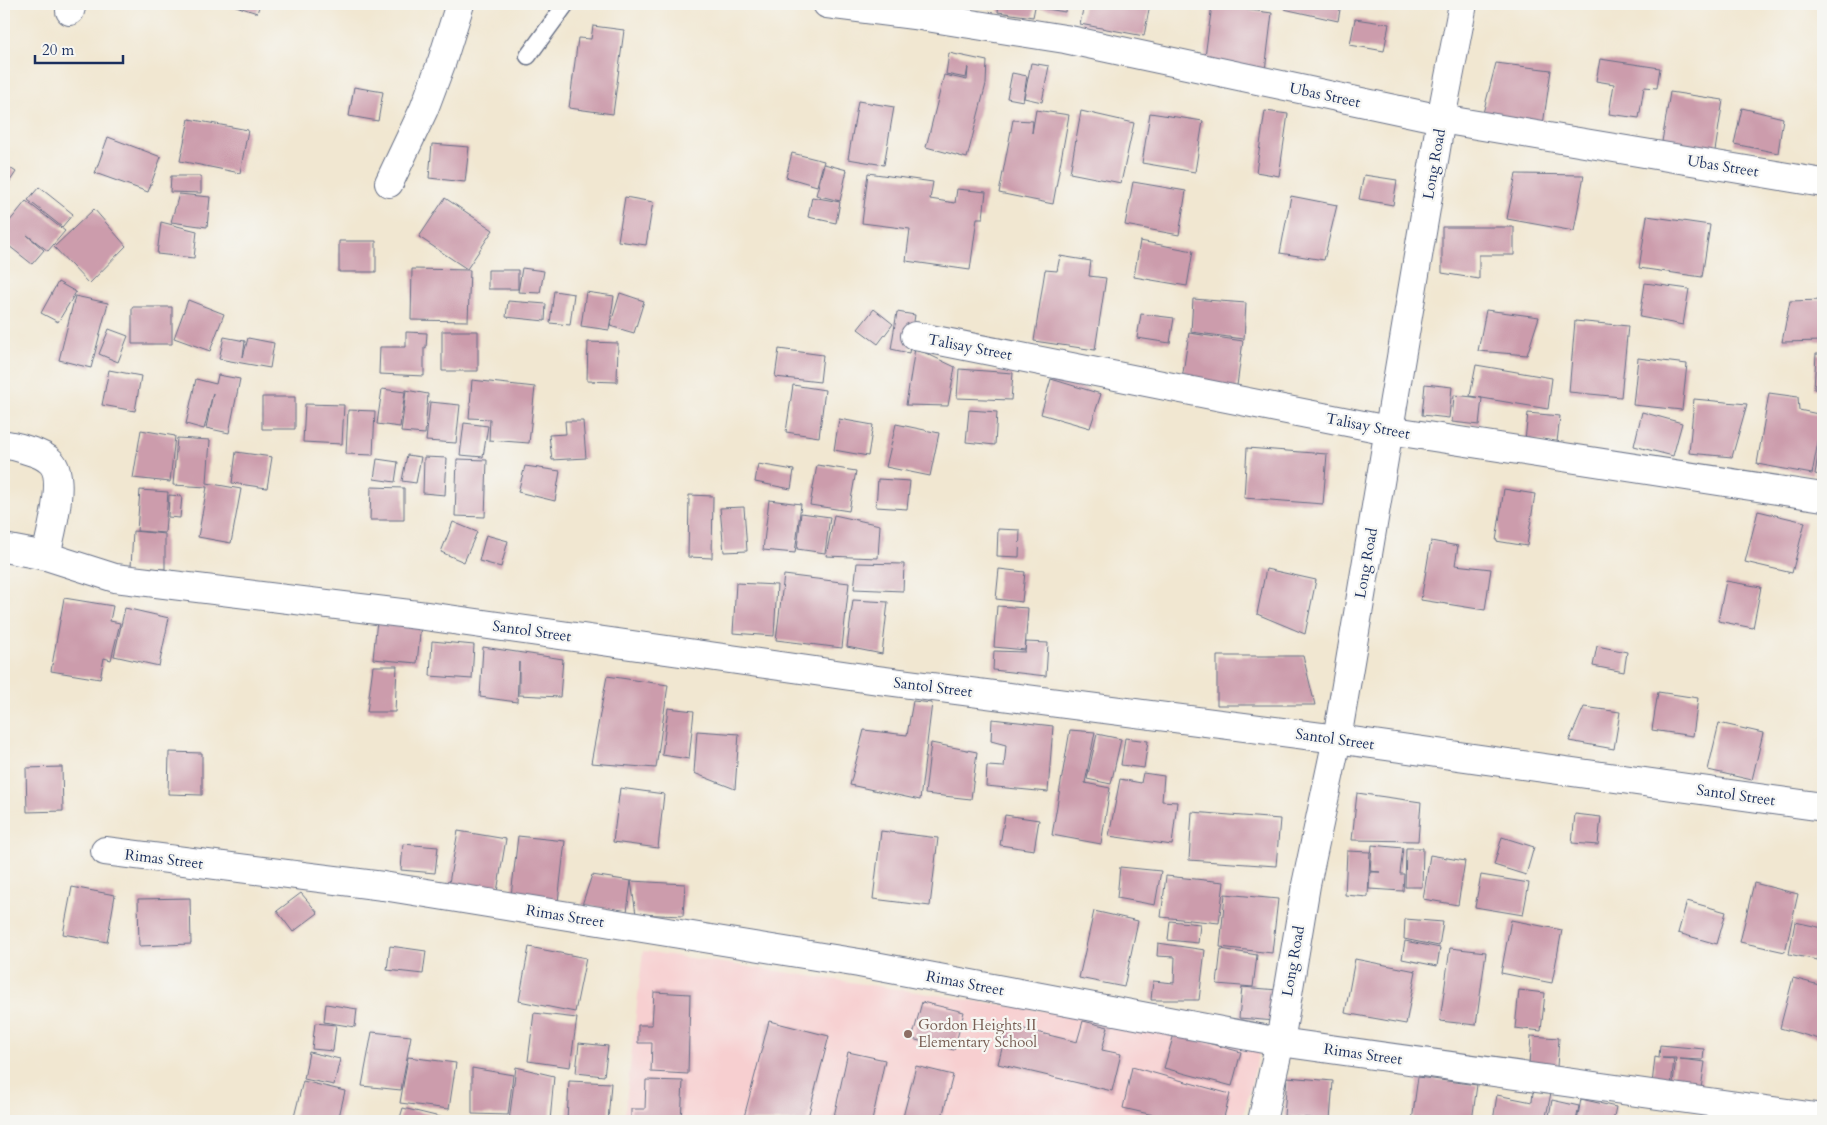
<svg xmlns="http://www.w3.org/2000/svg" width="1827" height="1125" viewBox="0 0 1827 1125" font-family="Cardo,serif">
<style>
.built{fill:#f7cfd0}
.building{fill:#cc9cac}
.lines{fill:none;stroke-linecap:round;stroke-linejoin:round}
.service-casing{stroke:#666f86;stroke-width:19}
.minor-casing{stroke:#666f86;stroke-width:30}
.tertiary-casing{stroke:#666f86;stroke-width:30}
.service{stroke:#fff;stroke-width:16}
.minor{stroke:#fff;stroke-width:28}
.tertiary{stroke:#fff;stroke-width:28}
.education-dot{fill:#8d6e63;stroke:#f6f6f2;stroke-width:2}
.labels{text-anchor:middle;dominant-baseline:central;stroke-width:4.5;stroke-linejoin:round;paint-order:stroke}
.street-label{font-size:15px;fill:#1b2f5e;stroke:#f6f6f2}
.education-label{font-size:15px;fill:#785e54;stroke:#f6f6f2;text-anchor:start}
</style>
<rect width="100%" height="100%" fill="#f6f6f2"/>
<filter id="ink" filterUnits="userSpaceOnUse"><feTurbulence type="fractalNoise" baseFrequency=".02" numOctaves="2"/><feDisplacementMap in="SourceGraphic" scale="10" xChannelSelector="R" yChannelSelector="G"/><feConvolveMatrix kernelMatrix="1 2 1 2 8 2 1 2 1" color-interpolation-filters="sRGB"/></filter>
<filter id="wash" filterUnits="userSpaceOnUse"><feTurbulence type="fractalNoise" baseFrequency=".0096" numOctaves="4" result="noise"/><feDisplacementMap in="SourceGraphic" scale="20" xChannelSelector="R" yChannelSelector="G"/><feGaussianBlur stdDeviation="1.12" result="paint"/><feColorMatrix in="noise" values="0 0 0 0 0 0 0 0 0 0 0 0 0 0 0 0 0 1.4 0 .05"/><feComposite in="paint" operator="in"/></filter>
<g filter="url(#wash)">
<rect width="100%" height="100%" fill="#f1e7d1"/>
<!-- built -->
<path class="built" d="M643 951 1104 1020 1260 1049 1242 1121H624Z"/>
<g id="blocks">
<!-- building -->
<path class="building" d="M230 4H260L257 13Z
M999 4H1066L1065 12 1035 7 1033 17 998 12Z
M1084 4H1150L1144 36 1080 24Z
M1285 4H1341L1338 21 1284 9Z
M1212 5 1272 13 1265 71 1204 64Z
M1355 19 1389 24 1384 51 1350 45Z
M593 26 624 30 613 114 569 108 578 38 591 39Z
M949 53 987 61 986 84 967 158 926 147 944 75 967 80 968 67 966 78 946 74Z
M1600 59 1660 68 1657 88 1644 87 1639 118 1609 114 1614 84 1596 81Z
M1031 63 1049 66 1042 102 1024 98Z
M1496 63 1551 70 1543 125 1482 117Z
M1012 73 1027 76 1023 101 1007 98Z
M354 87 383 92 378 121 349 116Z
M1670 92 1723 100 1714 157 1661 148Z
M858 101 894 107 884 165 848 159Z
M1742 108 1783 118 1778 153 1734 144Z
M1036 110 1069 115 1053 204 999 193 1013 120 1033 121 1032 133Z
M1081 111 1134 123 1121 183 1070 173Z
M1265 111 1288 114 1279 176 1256 172Z
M1150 113 1203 121 1195 172 1142 163Z
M189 119 248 130 240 173 180 161Z
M108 137 161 157 148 192 95 173Z
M432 144 469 147 465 182 429 178Z
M792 153 824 161 817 186 786 177Z
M4 164 16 172 4 190Z
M824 164 847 170 840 201 816 195Z
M868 173 933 182 930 199 955 203 957 189 986 192 983 218H977L970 270 906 261 910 229 862 223Z
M1516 174 1584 175 1574 231 1507 219Z
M1364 175 1397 180 1393 205 1359 199Z
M171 176H201V193L170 192Z
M1133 182 1186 191 1179 235 1125 225Z
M39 187 73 214 62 227 28 200Z
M179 194 210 197 207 227 171 222Z
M1291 196 1337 205 1324 260 1280 253Z
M625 197 653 202 646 245 618 241Z
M812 197 840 202 836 223 808 217Z
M445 198 493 230 467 269 419 237Z
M26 201 65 231 48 251 27 235 44 250 32 264 4 242V221L5 219 9 222Z
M94 209 126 246 89 284 54 247Z
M1647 216 1710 225 1702 277 1639 268Z
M161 222 197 231 194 258 157 254Z
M1442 227H1514V255H1479V279L1442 273Z
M339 241H376V272H339Z
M1140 241 1193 251 1187 286 1134 277Z
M1060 256 1091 261 1089 276 1106 278 1095 350 1034 341 1045 270 1057 271Z
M522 268 544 271 540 293 518 292Z
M412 269 470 270 468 321 411 320Z
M488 270H518V289H488Z
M58 282 76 292 58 322 41 313Z
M1645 283 1689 289 1683 325 1640 317Z
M554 291 574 294 570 325 550 323Z
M586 292 614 296 609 330 581 326Z
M620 293 644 301 634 333 610 326Z
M75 296 108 303 91 368 59 360Z
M1193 299 1246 303 1244 339 1191 332Z
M188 300 224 314 210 351 174 338Z
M1823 300V341L1782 342 1790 301Z
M508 301 546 304 545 321 506 317Z
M132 307H172V344H132Z
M874 309 893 324 878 344 858 329Z
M1486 310 1539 317 1527 355 1478 351Z
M897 312 915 315 909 353 891 349Z
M1141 314 1174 318 1170 343 1137 338Z
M1575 321 1628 326 1621 397 1569 392Z
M109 329 128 336 118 362 99 354Z
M442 331H478V371H442Z
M406 332 427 333 426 348 424 347V376L379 374 380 347H406Z
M1189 333 1243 341 1236 393 1181 386Z
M224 337 245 341 243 357 248 338 274 343 270 368 219 359Z
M588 342 618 343 617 382 587 381Z
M915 348 955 367 948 406 906 405Z
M779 349 823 355 820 382 775 377Z
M1816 354H1823V390L1814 389Z
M1638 358 1687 364 1682 410 1633 405Z
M1476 365 1552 378 1548 409 1470 396Z
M959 369 1013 373 1011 400 957 398Z
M109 370 141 376 135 411 102 405Z
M218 375 240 379 229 433 206 428 213 393 204 429 186 424 196 379 216 384Z
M1051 379 1101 394 1090 428 1041 414Z
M472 380 535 387 529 443 489 440 490 419 469 418Z
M1425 384 1452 387 1449 418 1422 415Z
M793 385 825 390 819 437 786 432Z
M382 389 405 392 400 427 377 424Z
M406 390 428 394 425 434 401 432Z
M1769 393 1798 397 1799 410 1823 415 1812 474 1757 464Z
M1454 395 1482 398 1479 425 1452 422Z
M262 397H295V429H262Z
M1694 399 1747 404 1732 457 1689 453Z
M430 402 460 405 456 443 426 441Z
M305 404 344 405 342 444 303 442Z
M348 410 375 411 373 455 346 454Z
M969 410 997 412 995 445 966 442Z
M1642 412 1682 423 1673 456 1634 446Z
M1528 413 1560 416 1557 442 1525 440Z
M839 419 873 425 868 456 834 450Z
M565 421H583L586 458 552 460 549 435 566 434Z
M464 423 488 426 483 457 460 455Z
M896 424 939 433 930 476 886 467Z
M1822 429H1823V476L1815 474Z
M141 430 175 436 170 482 133 478Z
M177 438 210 440 207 483 241 489 231 543 198 537 207 487 173 485Z
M1247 448 1327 454 1323 504 1244 498Z
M236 452 272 457 267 488 232 483Z
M407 455 421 457 416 483 402 481Z
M424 457 447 458 445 495 423 493Z
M377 459 398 462 395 482 374 479Z
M457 459 487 460 485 517 455 516Z
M758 464 794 470 791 489 755 482Z
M817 465 856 471 849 511 810 505Z
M525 466 560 471 555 501 518 492Z
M878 479 910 481 907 509 876 507Z
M371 487 404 488V520H370Z
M1504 489 1535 494 1527 546 1496 541Z
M140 490 168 492 165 533 137 531Z
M169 495 182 496 180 518 168 517Z
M689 495 713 496 712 558 688 557Z
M769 500 801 504 795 553 763 550Z
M744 507 747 551 724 552 720 508Z
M1758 511 1805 522 1792 573 1745 562Z
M801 513 830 517 825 553 797 549Z
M834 515 880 525 878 558 826 556Z
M453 522 477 532 464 562 441 552Z
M998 529 1020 530 1019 557 997 556Z
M133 531 165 534V569L131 567Z
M486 535 508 541 501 567 479 561Z
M1431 541 1458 546 1455 565 1491 569 1485 610 1421 600Z
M857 563 904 564 903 591 854 589Z
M999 569 1025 572 1022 602 996 599Z
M1266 569 1316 580 1305 634 1257 614Z
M784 575 849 583 842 648 776 640Z
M1726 581 1761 587 1753 628 1718 621Z
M736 583 777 585 774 636 733 633Z
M64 598 113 606 110 621 120 623 111 660 104 658 100 679 51 671Z
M853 600 888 602 882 654 847 647Z
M997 606 1028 608 1025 650 994 647Z
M125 608 169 618 159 666 114 656Z
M377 620 421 624 417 663 373 659Z
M432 641 474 645 472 679 430 676Z
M1026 642 1048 643 1046 676 993 670 994 651 1025 652Z
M1597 646 1627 652 1624 672 1593 666Z
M483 647 563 659 560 697 519 695V662L517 702 480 697Z
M1217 656H1303L1315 705H1217Z
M373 666H397L395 712H367Z
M607 676 668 685 656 768 591 763Z
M1658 692 1698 698 1693 736 1652 730Z
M913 701 932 703 920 800 850 785 864 730 907 735Z
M1584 707 1620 712 1614 749 1569 741Z
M668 708 694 711 689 759 662 755Z
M992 719 1053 726 1048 792 986 786 987 766 1004 767 1006 745 991 741Z
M1719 723 1763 733 1752 780 1708 770Z
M1070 730 1095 732 1085 783 1110 788 1101 844 1052 835Z
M697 731 739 734 735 789 694 773Z
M1097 734 1121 739 1111 784 1087 779Z
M1125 738 1148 741 1144 768 1121 765Z
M931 743 977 752 971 799 925 794Z
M169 752 202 753V795L168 794Z
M62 767 63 811 27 812 26 768Z
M1143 773 1164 776 1162 801 1177 802 1172 845 1109 836 1120 779 1141 783Z
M620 788 664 794 658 848 613 842Z
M1357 793 1421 802 1418 841 1352 840Z
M1192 812 1280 819 1276 866 1189 860Z
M1575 814 1601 817 1598 845 1572 843Z
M1005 815 1039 820 1034 850 1000 845Z
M458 831 506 839 497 892 449 883Z
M881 831 938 838 930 906 873 899Z
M518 836 565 841 558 902 511 896Z
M1502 837 1534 847 1526 875 1494 865Z
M403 844 438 847 435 873 401 870Z
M1372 845 1403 848 1400 874H1404L1403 891 1369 889 1370 872H1380L1370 871Z
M1406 848H1423L1422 887H1405Z
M1347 851 1370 852 1368 897 1345 895Z
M1430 855 1465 861 1458 905 1423 899Z
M1120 867 1161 871 1155 905 1117 898Z
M592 875 631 881 627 912 582 905Z
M1481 875 1529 883 1523 915 1475 907Z
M1166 876 1224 882 1219 923 1161 917Z
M631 881 685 884 683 916 636 914Z
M1754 883 1798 894 1785 952 1740 942Z
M72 887 115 895 107 942 63 934Z
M301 893 318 913 293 932 277 911Z
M1225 894 1278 899 1272 953 1220 947Z
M190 898 191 944 139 946 138 899Z
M1687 901 1726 912 1717 944 1678 933Z
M1094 911 1138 921 1124 987 1079 978Z
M1405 919 1443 922 1439 946 1404 939Z
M1511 920 1562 930 1552 983 1501 973Z
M1170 921 1200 924 1198 943 1168 940Z
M1795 922 1823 928 1817 960 1789 954Z
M1405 941 1440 948 1437 966 1402 959Z
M1158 943 1205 950 1199 1000H1151L1153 981 1174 983 1175 957 1157 956Z
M390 946 426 951 423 974 387 970Z
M529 947 586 958 575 1012 519 1001Z
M1450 948 1486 952 1476 1025 1440 1021Z
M1221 949 1257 955 1253 987 1217 984Z
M1355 959 1416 971 1406 1024 1345 1013Z
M1793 978 1823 986V1040L1780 1028Z
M1242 987 1278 990 1275 1021 1239 1018Z
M1519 990 1545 993 1541 1031 1515 1028Z
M654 992 690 994 688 1074 651 1072 652 1043H638V1025H652Z
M922 1002 964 1012 954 1050 912 1039Z
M326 1004 357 1009 355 1027 324 1022Z
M534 1013 577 1018 570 1067 528 1061Z
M769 1021 829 1036 807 1121H743Z
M1083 1021 1108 1027 1102 1050 1121 1054 1112 1091 998 1064 1008 1025 1077 1042Z
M315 1023 336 1025 333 1051 312 1049Z
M372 1032 411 1036 401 1090 362 1086Z
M1174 1034 1241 1052 1232 1086 1164 1068Z
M1531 1036 1559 1038 1557 1067 1529 1065Z
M579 1043 608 1046 604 1076 576 1073Z
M1660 1045 1704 1049 1703 1060 1680 1059 1705 1062 1700 1095 1672 1091 1676 1058H1662L1674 1059 1671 1086 1652 1084 1655 1057 1659 1058Z
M309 1052 340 1059 334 1085 304 1079Z
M848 1052 885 1060 872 1121H833Z
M408 1057 456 1063 449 1109 400 1103Z
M916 1066 953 1075 941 1121H902Z
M516 1067 554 1076 550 1121H509Z
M1132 1067 1230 1094 1223 1121H1179L1123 1108Z
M472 1068 513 1075 508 1115 472 1114Z
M1287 1077 1333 1081 1330 1120 1284 1116Z
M1418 1077 1477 1085 1472 1121H1412Z
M646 1080 683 1081 681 1121H631V1109H645Z
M303 1081 345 1091 338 1121H293Z
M569 1081 611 1083 608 1121H567Z
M1533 1092 1551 1093 1545 1121H1493L1497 1095 1532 1102Z
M1581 1099 1616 1107 1613 1121H1577Z
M1552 1100 1579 1106 1576 1121H1548Z
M403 1108 444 1118 443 1121H399Z
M1678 1118 1690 1120V1121H1677Z"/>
</g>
</g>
<g filter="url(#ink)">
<use href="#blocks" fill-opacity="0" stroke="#666f86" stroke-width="1"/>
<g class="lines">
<defs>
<path id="service" d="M953 21 958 4
M528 56 566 4"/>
<path id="minor" d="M827 4 914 15 1065 39 1441 119 1823 183
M70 11 72 4
M389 183 424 109 442 61 460 4
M915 336 1388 430 1823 497
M4 445C13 445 21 448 30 451 37 453 46 457 51 462 67 478 50 536 46 556
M4 548 46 556 115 578 426 616 878 680 1337 739 1823 807
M105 851 383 886 859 963 1280 1042 1823 1118"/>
<path id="tertiary" d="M1262 1121 1280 1042 1306 885 1337 739 1441 119 1463 4"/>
</defs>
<!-- service casing -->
<use href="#service" class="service-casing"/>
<!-- minor casing -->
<use href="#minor" class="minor-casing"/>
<!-- tertiary casing -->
<use href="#tertiary" class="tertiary-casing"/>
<!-- service -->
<use href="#service" class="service"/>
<!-- minor -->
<use href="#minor" class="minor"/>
<!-- tertiary -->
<use href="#tertiary" class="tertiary"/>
</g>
</g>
<!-- markers -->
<circle class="education-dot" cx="908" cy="1034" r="5"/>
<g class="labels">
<!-- street labels -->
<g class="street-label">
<text transform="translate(1325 95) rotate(12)">Ubas Street</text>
<text transform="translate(1434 164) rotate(-80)">Long Road</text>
<text transform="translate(1723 166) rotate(9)">Ubas Street</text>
<text transform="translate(970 347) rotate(11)">Talisay Street</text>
<text transform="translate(1368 426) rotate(11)">Talisay Street</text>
<text transform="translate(1366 563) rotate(-80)">Long Road</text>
<text transform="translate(532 631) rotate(8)">Santol Street</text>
<text transform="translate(933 687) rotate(7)">Santol Street</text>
<text transform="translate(1335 739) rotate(8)">Santol Street</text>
<text transform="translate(1736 795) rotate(8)">Santol Street</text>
<text transform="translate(164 859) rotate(7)">Rimas Street</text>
<text transform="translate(565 916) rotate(9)">Rimas Street</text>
<text transform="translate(1293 961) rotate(-80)">Long Road</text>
<text transform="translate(965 983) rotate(11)">Rimas Street</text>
<text transform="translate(1363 1054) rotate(8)">Rimas Street</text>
</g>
<!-- education labels -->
<g class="education-label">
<text x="918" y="1025">Gordon Heights II<tspan x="918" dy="17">Elementary School</tspan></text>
</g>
</g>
<!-- margin -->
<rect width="1827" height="1125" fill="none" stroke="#f6f6f2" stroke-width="20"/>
<!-- scale -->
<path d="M35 55v8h88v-8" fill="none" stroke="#1b2f5e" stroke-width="2.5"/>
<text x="42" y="55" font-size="15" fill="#1b2f5e" stroke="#f6f6f2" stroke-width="4" paint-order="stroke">20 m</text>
</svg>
